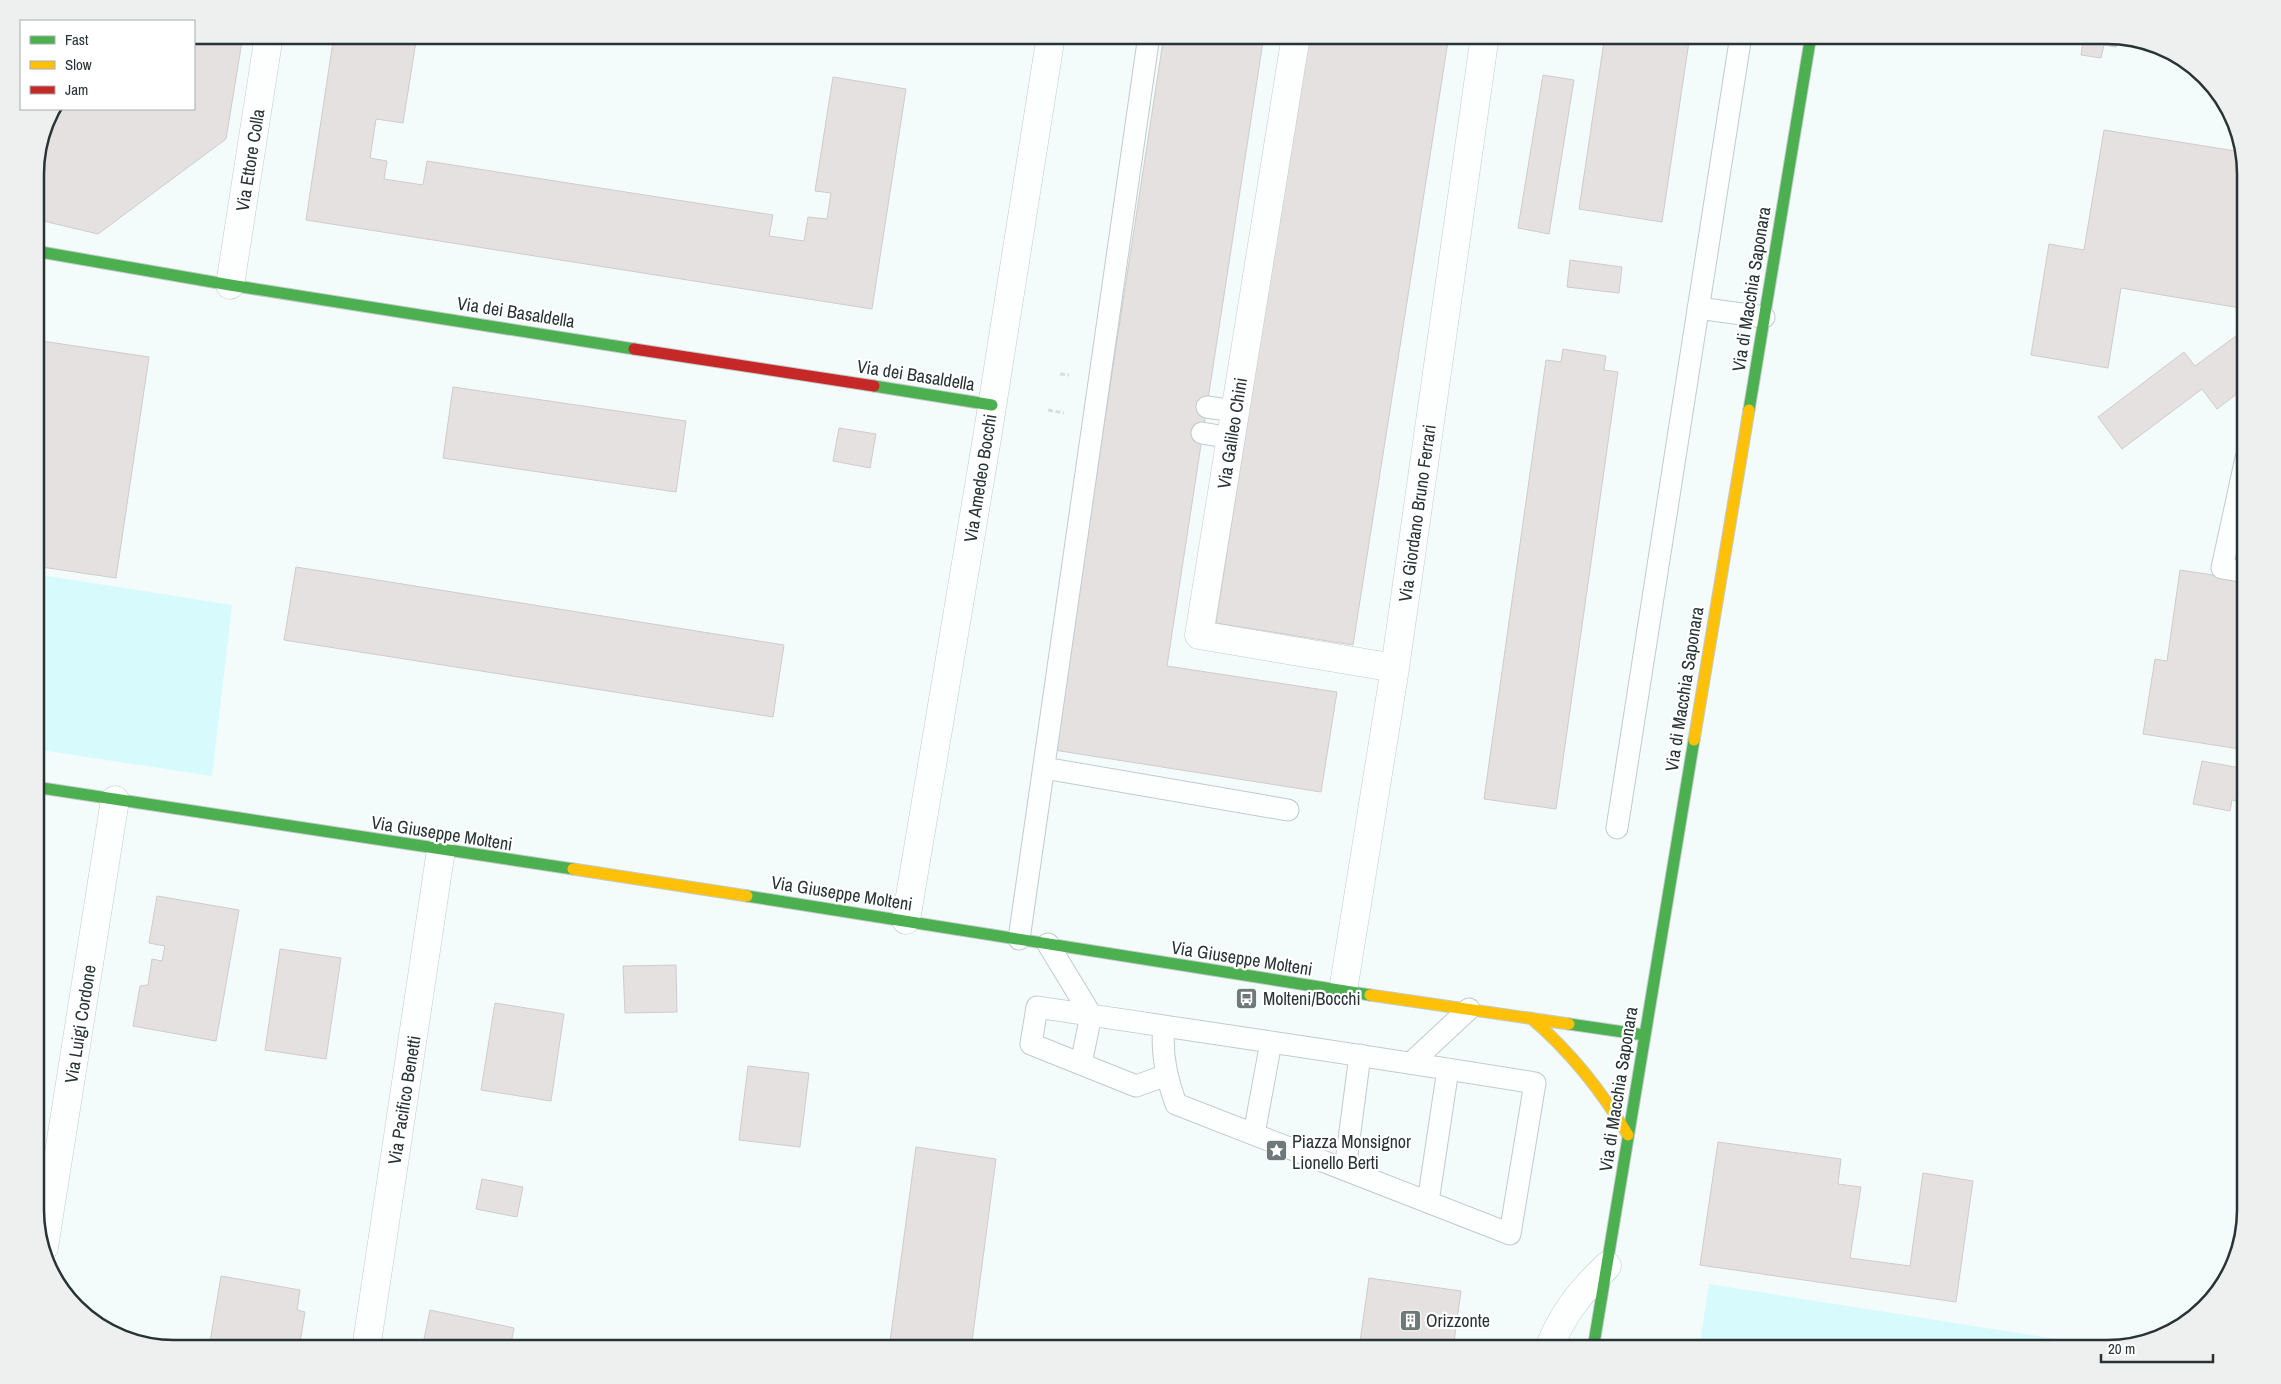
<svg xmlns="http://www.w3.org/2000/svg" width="2281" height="1384" viewBox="0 0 2281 1384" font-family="'Archivo Narrow',sans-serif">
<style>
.green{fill:#d7fafc}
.building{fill:#e4e1e0;stroke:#cfcccb}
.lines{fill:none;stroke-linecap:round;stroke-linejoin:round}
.lane-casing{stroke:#c2cbcc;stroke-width:23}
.street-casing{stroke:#c2cbcc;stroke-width:29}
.fast-casing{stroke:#c2cbcc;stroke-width:13}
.slow-casing{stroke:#c2cbcc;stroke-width:13}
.jam-casing{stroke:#c2cbcc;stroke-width:13}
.path{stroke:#dbdddd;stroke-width:3;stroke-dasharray:5 2.5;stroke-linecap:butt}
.lane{stroke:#fdfefe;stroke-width:21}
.street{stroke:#fdfefe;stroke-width:28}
.fast{stroke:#4caf50;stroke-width:11}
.slow{stroke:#ffc107;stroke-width:11}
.jam{stroke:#c62828;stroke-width:11}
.labels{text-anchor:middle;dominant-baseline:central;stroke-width:4.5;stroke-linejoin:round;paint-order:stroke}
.street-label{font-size:18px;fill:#273334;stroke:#fff}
.poi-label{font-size:18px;fill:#273334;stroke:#fff;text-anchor:start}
.rim{fill:none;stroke:#273334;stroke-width:2.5}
</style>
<rect width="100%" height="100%" fill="#f4fbfb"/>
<!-- green -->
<path class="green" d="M35 574 232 605 212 776 35 749Z
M1709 1284 2112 1348 1699 1349Z"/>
<!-- building -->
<path class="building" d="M194 35H243L226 139 98 234 35 219V165L46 120 53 109H194Z
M334 35H417L403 123 376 119 370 158 387 161 384 179 423 185 427 161 773 215 769 236 804 241 808 217 827 219 831 193 815 191 833 77 906 89 872 309 306 220Z
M1164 35H1264L1167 666 1337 692 1321 792 1054 750Z
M1308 35H1449L1353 645 1216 623Z
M1605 35H1690L1662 222 1579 209Z
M2078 35H2108L2118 38 2116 47 2104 45 2101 58 2081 55 2084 36Z
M1543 75 1574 80 1549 234 1518 228Z
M2104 130 2242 152 2246 165V309L2121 288 2108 368 2031 355 2049 244 2084 250Z
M1570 260 1622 267 1619 293 1567 287Z
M2244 330 2246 333V387L2217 409 2202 389 2122 449 2098 417 2184 352 2195 366Z
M35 340 149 357 116 578 35 566Z
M1563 349 1606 356 1604 370 1618 372 1556 809 1484 799 1546 360 1561 362Z
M453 387 686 421 676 492 443 458Z
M839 428 876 434 870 468 833 461Z
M296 567 784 645 773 717 284 640Z
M2180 570 2246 580V750L2143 734 2155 659 2167 661Z
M2202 761 2246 769V803L2232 800 2230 811 2193 804Z
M157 896 239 910 216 1041 133 1026 140 986 148 985 152 959 162 961 165 946 149 943Z
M280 949 341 958 326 1059 265 1050Z
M676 965 677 1012 625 1013 623 966Z
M495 1003 564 1014 551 1101 481 1090Z
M748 1066 809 1073 800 1147 739 1140Z
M1718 1142 1841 1159 1838 1184 1861 1187 1850 1258 1910 1266 1923 1173 1973 1181 1956 1302 1700 1265Z
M916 1147 996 1159 971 1349H889Z
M482 1179 523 1187 517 1217 476 1209Z
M221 1276 300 1290 297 1310 305 1312 299 1349H300H245L210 1342Z
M1369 1278 1461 1291 1453 1349H1359Z
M430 1310 514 1328 510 1349H422Z"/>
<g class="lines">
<defs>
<path id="lane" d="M1698 308 1764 317
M1207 407 1235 411
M1202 433 1231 438
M2246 458 2222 568 2246 572
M1044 768 1288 810
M1617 828 1741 35
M1019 939 1149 35
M1048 944 1091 1015 1081 1064
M1164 1026C1161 1052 1167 1080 1176 1104L1510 1234 1535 1083C1369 1056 1203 1032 1037 1007L1031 1044 1136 1086 1167 1075
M1411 1063 1469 1009
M1254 1134 1271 1042
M1345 1170 1360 1055
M1428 1202 1448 1069"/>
<path id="street" d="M1296 35 1199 635 1395 668
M230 285 269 35
M906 920 987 438 1051 35
M1343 991 1395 668 1485 35
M44 1247 115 800
M366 1349 441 850
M1549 1349C1561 1315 1582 1290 1607 1266"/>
<path id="fast" d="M35 251 230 285 634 349
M874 386 992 405
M1749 410 1811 35
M35 787 573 869
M747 896 1370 995
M1569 1024 1644 1035
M1593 1349 1694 740"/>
<path id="slow" d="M1694 740 1749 410
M573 869 747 896
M1370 995 1569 1024
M1531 1018C1571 1052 1601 1090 1628 1135"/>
<path id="jam" d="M634 349 874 386"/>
</defs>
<!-- lane casing -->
<use href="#lane" class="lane-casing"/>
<!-- street casing -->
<use href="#street" class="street-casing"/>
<!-- fast casing -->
<use href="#fast" class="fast-casing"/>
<!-- slow casing -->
<use href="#slow" class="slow-casing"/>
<!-- jam casing -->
<use href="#jam" class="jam-casing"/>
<!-- path -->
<path class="path" d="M1060 374 1069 375
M1048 410 1064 413"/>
<!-- lane -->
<use href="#lane" class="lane"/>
<!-- street -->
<use href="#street" class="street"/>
<!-- fast -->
<use href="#fast" class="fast"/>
<!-- slow -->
<use href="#slow" class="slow"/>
<!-- jam -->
<use href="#jam" class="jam"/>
</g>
<!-- icons -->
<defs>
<symbol id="bus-square" viewBox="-11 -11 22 22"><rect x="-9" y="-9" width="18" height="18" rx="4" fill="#6f797a" stroke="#fff"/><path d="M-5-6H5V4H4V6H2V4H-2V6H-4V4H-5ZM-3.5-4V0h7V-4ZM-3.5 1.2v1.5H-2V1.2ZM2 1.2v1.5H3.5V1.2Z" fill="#fff"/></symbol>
<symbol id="sight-square" viewBox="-11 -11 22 22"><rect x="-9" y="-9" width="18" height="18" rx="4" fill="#6f797a" stroke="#fff"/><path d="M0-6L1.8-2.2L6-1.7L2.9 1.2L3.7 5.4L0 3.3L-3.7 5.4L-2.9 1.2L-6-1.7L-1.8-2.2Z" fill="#fff"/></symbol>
<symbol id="building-square" viewBox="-11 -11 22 22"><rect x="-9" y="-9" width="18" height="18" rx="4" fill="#6f797a" stroke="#fff"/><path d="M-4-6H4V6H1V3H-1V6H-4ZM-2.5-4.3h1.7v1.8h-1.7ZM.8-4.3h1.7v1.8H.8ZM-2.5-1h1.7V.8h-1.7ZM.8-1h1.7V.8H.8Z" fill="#fff"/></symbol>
</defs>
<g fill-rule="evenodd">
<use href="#bus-square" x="1234" y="986" width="25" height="25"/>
<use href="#sight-square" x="1264" y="1138" width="25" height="25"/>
<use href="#building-square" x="1398" y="1308" width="25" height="25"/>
</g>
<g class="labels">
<!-- street labels -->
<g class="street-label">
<text transform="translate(250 160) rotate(-81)">Via Ettore Colla</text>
<text transform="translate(1751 289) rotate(-81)">Via di Macchia Saponara</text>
<text transform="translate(516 312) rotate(9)">Via dei Basaldella</text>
<text transform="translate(916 375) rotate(9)">Via dei Basaldella</text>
<text transform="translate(1232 433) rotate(-81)">Via Galileo Chini</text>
<text transform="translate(980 478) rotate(-81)">Via Amedeo Bocchi</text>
<text transform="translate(1417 513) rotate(-82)">Via Giordano Bruno Ferrari</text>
<text transform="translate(1684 689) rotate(-81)">Via di Macchia Saponara</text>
<text transform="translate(442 833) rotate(9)">Via Giuseppe Molteni</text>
<text transform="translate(842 893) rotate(9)">Via Giuseppe Molteni</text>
<text transform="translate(1242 958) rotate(9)">Via Giuseppe Molteni</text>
<text transform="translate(80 1024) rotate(-81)">Via Luigi Cordone</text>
<text transform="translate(1618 1089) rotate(-81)">Via di Macchia Saponara</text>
<text transform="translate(404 1100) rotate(-81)">Via Pacifico Benetti</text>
</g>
<!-- poi labels -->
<g class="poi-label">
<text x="1263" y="998">Molteni/Bocchi</text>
<text x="1292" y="1141">Piazza Monsignor<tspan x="1292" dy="21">Lionello Berti</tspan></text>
<text x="1426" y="1320">Orizzonte</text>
</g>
</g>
<!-- crop -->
<path d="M0 0H2281V1384H0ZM174 44H2107A130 130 0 0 1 2237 174V1210A130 130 0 0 1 2107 1340H174A130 130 0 0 1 44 1210V174A130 130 0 0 1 174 44Z" fill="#eeefef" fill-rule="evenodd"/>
<path class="rim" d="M174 44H2107A130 130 0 0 1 2237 174V1210A130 130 0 0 1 2107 1340H174A130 130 0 0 1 44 1210V174A130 130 0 0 1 174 44Z"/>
<!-- legend -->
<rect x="20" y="20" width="175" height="90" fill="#ffffff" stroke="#a9adae"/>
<rect x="30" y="36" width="25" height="8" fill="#4caf50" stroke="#a9adae"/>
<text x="65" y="45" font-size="15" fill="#273334">Fast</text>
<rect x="30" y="61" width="25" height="8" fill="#ffc107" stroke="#a9adae"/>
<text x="65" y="70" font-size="15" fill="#273334">Slow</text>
<rect x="30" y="86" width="25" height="8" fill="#c62828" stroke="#a9adae"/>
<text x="65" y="95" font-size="15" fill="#273334">Jam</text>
<!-- scale -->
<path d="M2101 1354v8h112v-8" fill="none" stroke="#273334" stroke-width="2.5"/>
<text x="2108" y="1354" font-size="15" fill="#273334" stroke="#ffffff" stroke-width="4" paint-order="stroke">20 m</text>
</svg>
